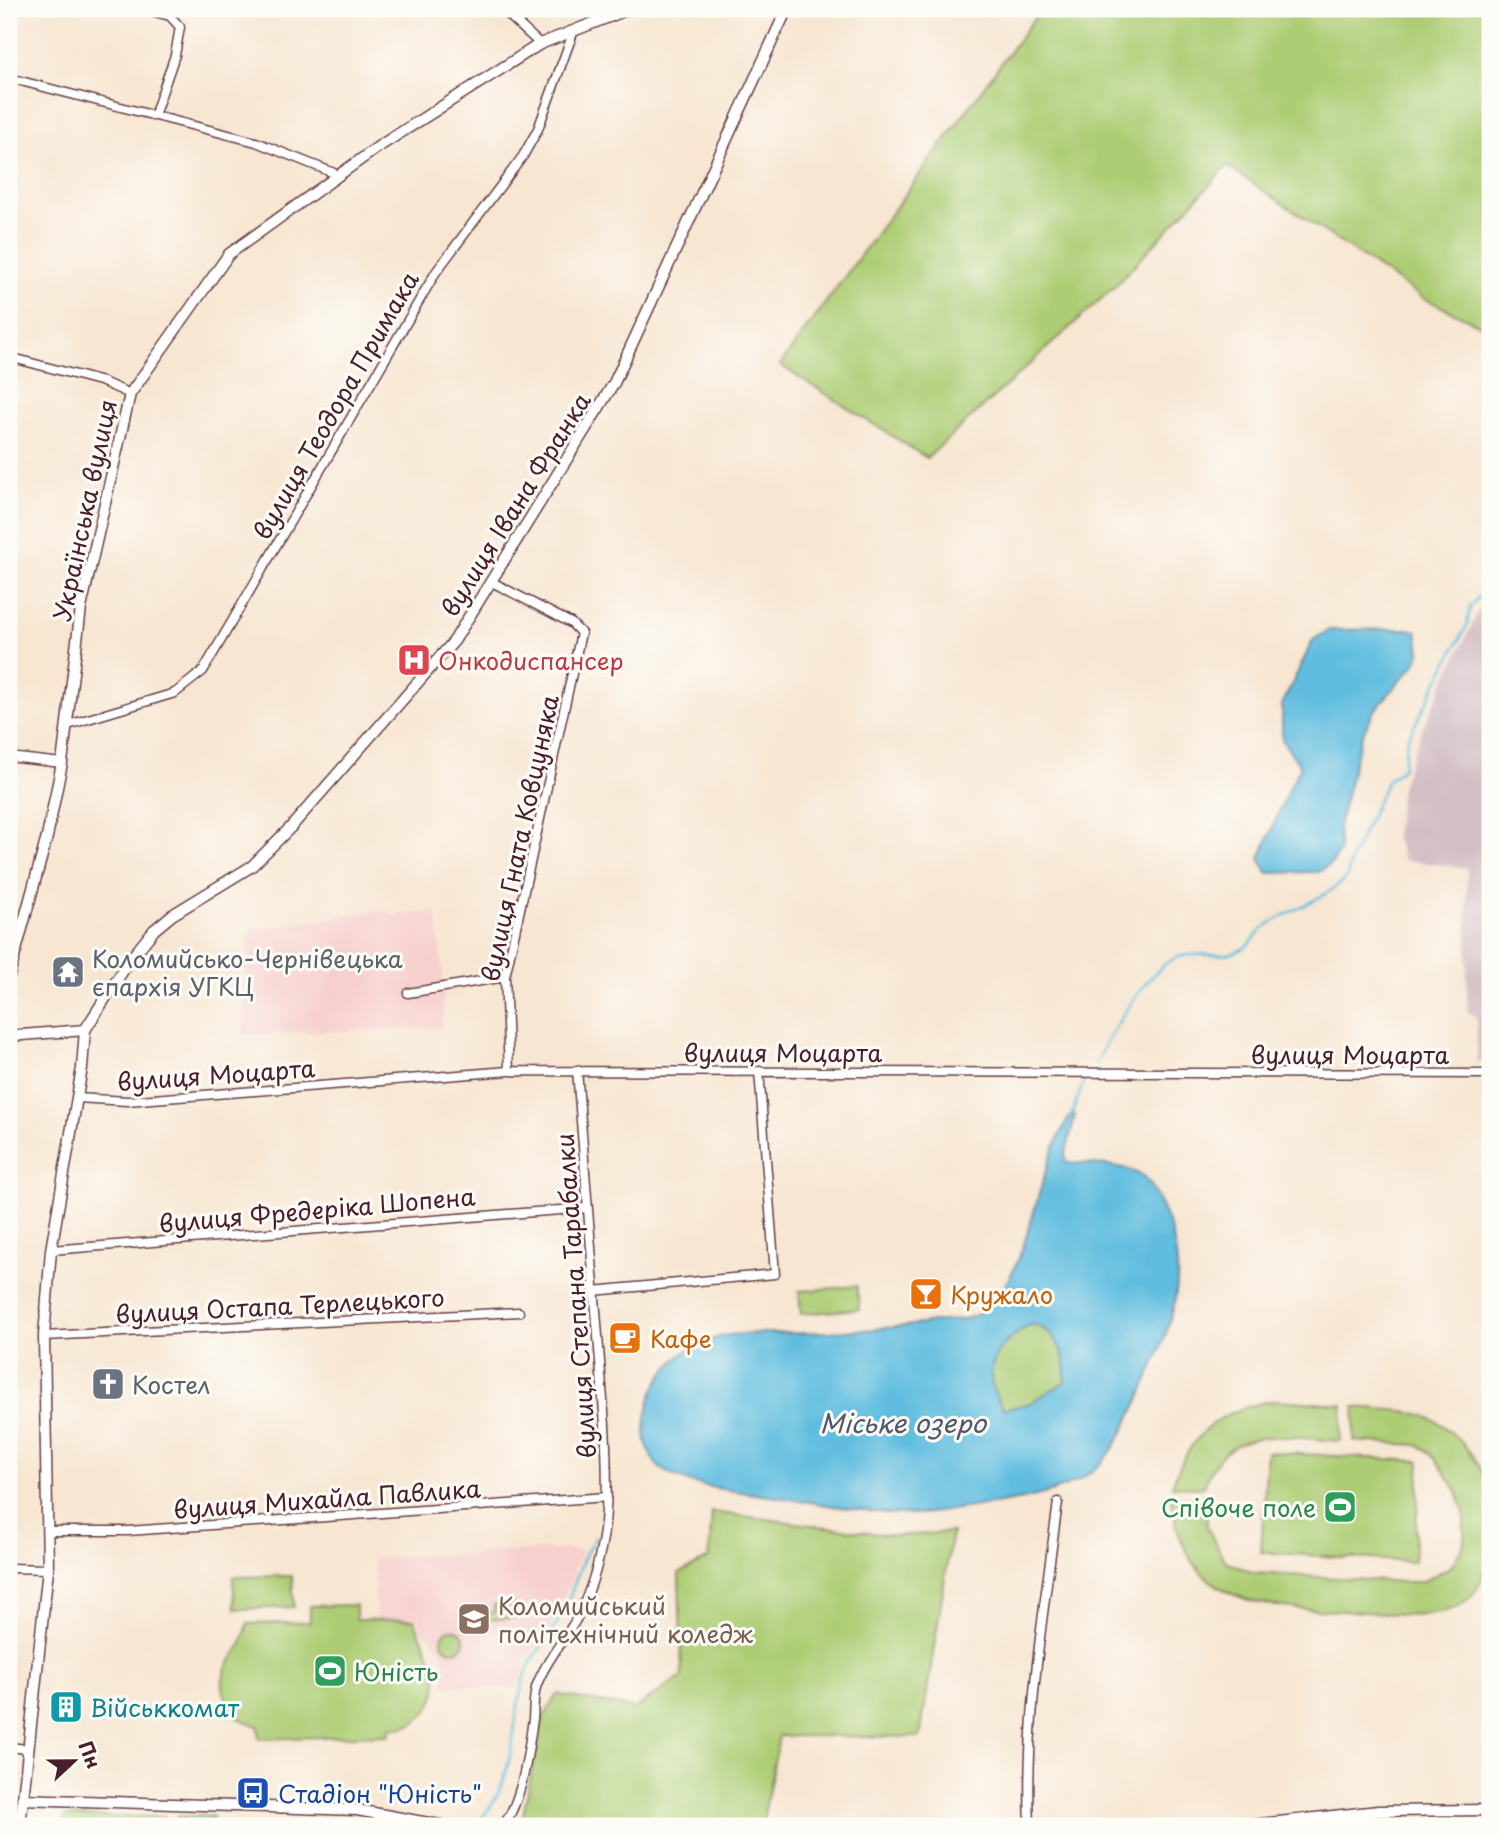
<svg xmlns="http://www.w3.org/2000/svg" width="1499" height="1835" viewBox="0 0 1499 1835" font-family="'Playpen Sans',sans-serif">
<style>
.built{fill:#f7d0ce}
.industrial{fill:#d2bec4}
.green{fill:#adcd75;stroke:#7c7650;stroke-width:2}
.forest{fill:#8ab066;stroke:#6a6848;stroke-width:2}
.water{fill:#61bddf;stroke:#566e85;stroke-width:2;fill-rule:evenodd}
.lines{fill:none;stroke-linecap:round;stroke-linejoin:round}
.stream{stroke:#61bddf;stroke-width:2.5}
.minor-casing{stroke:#643d44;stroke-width:11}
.tertiary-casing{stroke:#643d44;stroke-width:13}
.minor{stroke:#fff;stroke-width:8}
.tertiary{stroke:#fff;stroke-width:10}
.labels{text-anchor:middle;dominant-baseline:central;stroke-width:6;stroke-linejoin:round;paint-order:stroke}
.street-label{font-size:24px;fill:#4a1f2b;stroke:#fdfcf7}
.health-label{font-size:24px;fill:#be3a42;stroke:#fdfcf7;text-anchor:start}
.worship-label{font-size:24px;fill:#5b616d;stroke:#fdfcf7;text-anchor:start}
.food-label{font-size:24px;fill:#c56008;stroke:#fdfcf7;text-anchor:start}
.leisure-label{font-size:24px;fill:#27864d;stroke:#fdfcf7;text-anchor:end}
.education-label{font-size:24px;fill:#785e54;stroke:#fdfcf7;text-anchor:start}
.culture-label{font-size:24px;fill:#0d838f;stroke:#fdfcf7;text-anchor:start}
.transit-label{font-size:24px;fill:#164399;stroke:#fdfcf7;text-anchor:start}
.water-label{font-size:26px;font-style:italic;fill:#52566a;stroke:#fdfcf7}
</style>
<rect width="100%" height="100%" fill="#fdfcf7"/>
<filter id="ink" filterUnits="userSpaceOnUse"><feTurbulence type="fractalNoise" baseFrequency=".0143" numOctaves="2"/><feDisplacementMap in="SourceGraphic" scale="14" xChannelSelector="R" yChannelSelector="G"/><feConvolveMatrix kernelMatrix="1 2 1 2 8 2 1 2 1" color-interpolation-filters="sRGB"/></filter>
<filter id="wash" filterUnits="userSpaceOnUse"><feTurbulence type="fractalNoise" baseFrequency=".00686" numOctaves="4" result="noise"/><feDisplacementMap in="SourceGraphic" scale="28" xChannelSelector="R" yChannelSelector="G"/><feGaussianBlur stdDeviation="1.57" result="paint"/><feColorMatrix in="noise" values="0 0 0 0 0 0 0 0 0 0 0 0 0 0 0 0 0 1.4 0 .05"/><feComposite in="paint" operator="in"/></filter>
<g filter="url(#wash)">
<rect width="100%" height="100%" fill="#f7e6d1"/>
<!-- built -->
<path class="built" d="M384 910 395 915 436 911 444 986 442 1027 243 1035 250 930Z
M567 1549 582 1551 557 1616 527 1658 518 1688 445 1686V1665L442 1652 427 1633 423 1634 418 1619 376 1618 373 1558Z"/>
<!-- industrial -->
<path class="industrial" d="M1490 587V1062H1477L1476 1017 1467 1011V868L1404 860 1395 837 1401 786 1423 727Z"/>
<!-- green -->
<path class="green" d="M1041 9H1490V330L1423 298 1227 166 1114 287 927 458 780 365Z
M857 1286 859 1309 801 1314 799 1291Z
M1032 1324C1057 1332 1069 1357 1065 1382L1028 1404 1004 1409C976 1372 996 1344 1032 1324Z
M1277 1400 1343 1405 1340 1441C1285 1438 1225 1421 1204 1487L1172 1486C1191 1431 1220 1409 1277 1400Z
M1355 1407C1381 1410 1414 1408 1438 1422 1457 1435 1477 1457 1485 1479 1498 1512 1496 1580 1464 1602 1437 1621 1396 1613 1365 1612 1275 1608 1184 1613 1172 1499L1206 1500 1207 1527 1225 1561 1254 1573 1404 1582H1422L1452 1566 1464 1543V1512L1457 1491 1441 1466 1427 1450 1417 1445 1354 1441Z
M1267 1452 1420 1461 1414 1562 1261 1552Z
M712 1512 895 1536 952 1532 920 1737 779 1736 762 1826 521 1824 543 1718 557 1694 634 1709 682 1677 679 1573 709 1558Z
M292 1576 294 1607 235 1609 233 1577Z
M514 1604 515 1618 468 1621 467 1613 494 1612V1605Z
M356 1605V1620L414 1619C425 1651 451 1678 427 1711 416 1725 406 1728 389 1728V1735L259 1739 258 1726 237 1718C201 1667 244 1663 247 1624L310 1622V1606Z
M442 1640a11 11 0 1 1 22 0a11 11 0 1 1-22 0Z
M65 1816 165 1817 162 1826H63Z"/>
<!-- forest -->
<path class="forest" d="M177 1816H213V1826H175Z"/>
<!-- water -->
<path class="water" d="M1407 629 1417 631 1420 652 1416 663 1374 711 1361 737 1338 827 1340 850 1333 862 1319 872 1267 873 1260 858 1289 788 1301 767 1282 740V705L1313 640 1329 630Z
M1073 1112 1075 1116 1065 1156 1067 1163C1090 1164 1120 1163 1141 1175 1151 1181 1155 1195 1161 1206 1192 1270 1174 1318 1148 1379 1138 1403 1128 1424 1114 1447 1084 1496 1016 1500 965 1508 943 1511 919 1516 897 1514 857 1511 817 1503 777 1497 744 1492 687 1488 660 1468 651 1461 646 1445 645 1434 645 1382 679 1342 730 1335 755 1331 781 1334 806 1333 848 1331 892 1329 934 1322 951 1319 969 1322 984 1310 1034 1270 1034 1166 1073 1112ZM1032 1324C1057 1332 1069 1357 1065 1382L1028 1404 1004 1409C976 1372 997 1343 1032 1324Z"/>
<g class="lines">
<!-- stream -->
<path class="stream" d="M1096 1063C1111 1033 1140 982 1168 962 1189 948 1214 960 1236 952 1252 946 1256 933 1269 924 1293 908 1326 899 1347 877L1351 859 1387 781 1403 768 1407 740 1467 625 1470 607 1490 583
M1072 1114 1084 1081
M474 1826C521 1781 507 1729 526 1673 534 1652 550 1637 560 1618 575 1592 578 1559 597 1536"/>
</g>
</g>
<g filter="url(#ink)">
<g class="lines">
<defs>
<path id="minor" d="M143 9 170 16 180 27 175 55 154 116
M502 9 540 44
M9 78 256 142 339 175
M9 357 103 382 130 394
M492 582 571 623 581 633 505 977 509 1071
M68 725 175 693 203 671 436 272 523 156 538 129 573 33
M9 757 62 763
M408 993 505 977
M77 1098 127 1101 509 1071 1490 1074
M51 1250 586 1208
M593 1291 775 1274 759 1071
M44 1336 519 1312
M49 1531H128L607 1497
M9 1568 48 1569
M9 1747 27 1749
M503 1826C523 1799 528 1752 533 1719 534 1707 533 1692 538 1682 547 1659 565 1639 577 1618 610 1553 609 1496 605 1425L577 1070
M1030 1826C1025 1718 1044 1610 1058 1502"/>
<path id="tertiary" d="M9 976 47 837 62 763 81 608 130 394 229 254 378 147 540 44 629 9
M9 1036 85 1030
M22 1799 357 1810 445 1826
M20 1826 48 1569 44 1336 51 1250 82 1068 85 1030 129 961 154 930 172 915 252 866 291 827 454 641 614 383 787 9
M1243 1826 1378 1811 1490 1810"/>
</defs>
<!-- minor casing -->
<use href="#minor" class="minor-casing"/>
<!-- tertiary casing -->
<use href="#tertiary" class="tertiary-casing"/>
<!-- minor -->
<use href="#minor" class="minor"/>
<!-- tertiary -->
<use href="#tertiary" class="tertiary"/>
</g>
</g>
<!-- icons -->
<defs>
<symbol id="hospital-square" viewBox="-11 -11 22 22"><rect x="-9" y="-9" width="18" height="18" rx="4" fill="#e0444e" stroke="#fdfcf7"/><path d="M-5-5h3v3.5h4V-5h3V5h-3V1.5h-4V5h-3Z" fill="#fff"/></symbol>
<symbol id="temple-square" viewBox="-11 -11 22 22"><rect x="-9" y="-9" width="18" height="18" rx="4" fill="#6b7280" stroke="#fdfcf7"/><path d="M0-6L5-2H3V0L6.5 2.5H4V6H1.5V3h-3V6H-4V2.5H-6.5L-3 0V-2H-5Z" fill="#fff"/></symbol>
<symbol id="bar-square" viewBox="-11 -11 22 22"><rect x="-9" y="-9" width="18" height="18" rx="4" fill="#e8710a" stroke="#fdfcf7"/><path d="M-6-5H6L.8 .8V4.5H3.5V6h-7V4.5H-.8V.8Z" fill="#fff"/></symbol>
<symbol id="cafe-square" viewBox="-11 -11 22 22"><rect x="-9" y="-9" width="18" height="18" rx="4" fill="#e8710a" stroke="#fdfcf7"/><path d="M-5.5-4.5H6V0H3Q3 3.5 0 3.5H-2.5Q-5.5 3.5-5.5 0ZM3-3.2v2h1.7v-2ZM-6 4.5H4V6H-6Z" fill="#fff"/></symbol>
<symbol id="church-square" viewBox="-11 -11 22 22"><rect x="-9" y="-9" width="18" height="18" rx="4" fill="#6b7280" stroke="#fdfcf7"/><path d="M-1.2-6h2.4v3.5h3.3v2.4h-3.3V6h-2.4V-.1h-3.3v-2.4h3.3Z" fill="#fff"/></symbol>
<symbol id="stadium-square" viewBox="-11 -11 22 22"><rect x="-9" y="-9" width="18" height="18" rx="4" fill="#2e9e5b" stroke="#fdfcf7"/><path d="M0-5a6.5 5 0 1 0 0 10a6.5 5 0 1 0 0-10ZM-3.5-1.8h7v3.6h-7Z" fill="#fff"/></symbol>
<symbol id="university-square" viewBox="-11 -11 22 22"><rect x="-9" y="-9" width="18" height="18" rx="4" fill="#8d6e63" stroke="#fdfcf7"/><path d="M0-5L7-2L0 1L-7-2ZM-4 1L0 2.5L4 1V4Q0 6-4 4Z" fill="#fff"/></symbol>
<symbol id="building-square" viewBox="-11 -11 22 22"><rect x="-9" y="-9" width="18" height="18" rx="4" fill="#0f9aa8" stroke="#fdfcf7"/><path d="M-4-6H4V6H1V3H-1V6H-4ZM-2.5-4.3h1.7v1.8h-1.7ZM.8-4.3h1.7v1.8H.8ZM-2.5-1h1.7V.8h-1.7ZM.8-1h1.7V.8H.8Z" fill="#fff"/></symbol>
<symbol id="bus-square" viewBox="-11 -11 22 22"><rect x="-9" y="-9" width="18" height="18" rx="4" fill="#1a4fb4" stroke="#fdfcf7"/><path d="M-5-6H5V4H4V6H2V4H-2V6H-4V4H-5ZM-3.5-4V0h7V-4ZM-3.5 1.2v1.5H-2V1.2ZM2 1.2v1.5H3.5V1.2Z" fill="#fff"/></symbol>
</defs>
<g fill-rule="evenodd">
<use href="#hospital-square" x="395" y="641" width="38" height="38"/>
<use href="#temple-square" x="49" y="953" width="38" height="38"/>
<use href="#bar-square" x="907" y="1275" width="38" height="38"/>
<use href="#cafe-square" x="606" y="1319" width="38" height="38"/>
<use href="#church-square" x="89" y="1365" width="38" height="38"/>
<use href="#stadium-square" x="1321" y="1488" width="38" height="38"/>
<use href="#university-square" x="455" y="1600" width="38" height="38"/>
<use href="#stadium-square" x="311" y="1652" width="38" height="38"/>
<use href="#building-square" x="47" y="1688" width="38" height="38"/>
<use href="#bus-square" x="234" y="1774" width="38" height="38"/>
</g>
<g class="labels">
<!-- street labels -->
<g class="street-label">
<text transform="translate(335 405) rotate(-60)">вулиця Теодора Примака</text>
<text transform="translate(515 504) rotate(-58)">вулиця Івана Франка</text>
<text transform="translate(84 510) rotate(-78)">Українська вулиця</text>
<text transform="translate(519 838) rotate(-78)">вулиця Гната Ковцуняка</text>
<text x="783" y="1052">вулиця Моцарта</text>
<text x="1350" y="1054">вулиця Моцарта</text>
<text transform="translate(216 1074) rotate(-4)">вулиця Моцарта</text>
<text transform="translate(317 1209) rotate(-5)">вулиця Фредеріка Шопена</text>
<text transform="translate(575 1296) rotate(-94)">вулиця Степана Тарабалки</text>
<text transform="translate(280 1305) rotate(-3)">вулиця Остапа Терлецького</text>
<text transform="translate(327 1498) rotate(-4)">вулиця Михайла Павлика</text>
</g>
<!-- health labels -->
<g class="health-label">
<text x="438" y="660">Онкодиспансер</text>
</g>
<!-- worship labels -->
<g class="worship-label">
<text x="92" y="958">Коломийсько-Чернівецька<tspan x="92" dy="28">єпархія УГКЦ</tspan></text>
<text x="132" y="1384">Костел</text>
</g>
<!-- food labels -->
<g class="food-label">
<text x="950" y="1294">Кружало</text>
<text x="650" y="1338">Кафе</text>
</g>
<!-- leisure labels -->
<g class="leisure-label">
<text x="1316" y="1507">Співоче поле</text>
<text x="354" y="1671" text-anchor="start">Юність</text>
</g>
<!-- education labels -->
<g class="education-label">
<text x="498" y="1605">Коломийський<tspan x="498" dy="28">політехнічний коледж</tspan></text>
</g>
<!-- culture labels -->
<g class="culture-label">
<text x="90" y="1707">Військкомат</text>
</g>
<!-- transit labels -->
<g class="transit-label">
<text x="278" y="1793">Стадіон "Юність"</text>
</g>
<!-- water labels -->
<g class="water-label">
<text x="903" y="1422">Міське озеро</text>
</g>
</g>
<!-- margin -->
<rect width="1499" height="1835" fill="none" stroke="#fdfcf7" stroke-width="35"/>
<!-- north arrow -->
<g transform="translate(74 1761) rotate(68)" stroke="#fdfcf7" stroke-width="5" paint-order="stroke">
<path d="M0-5L12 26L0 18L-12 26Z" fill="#4a1f2b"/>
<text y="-10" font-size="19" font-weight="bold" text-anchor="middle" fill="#4a1f2b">Пн</text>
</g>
</svg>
